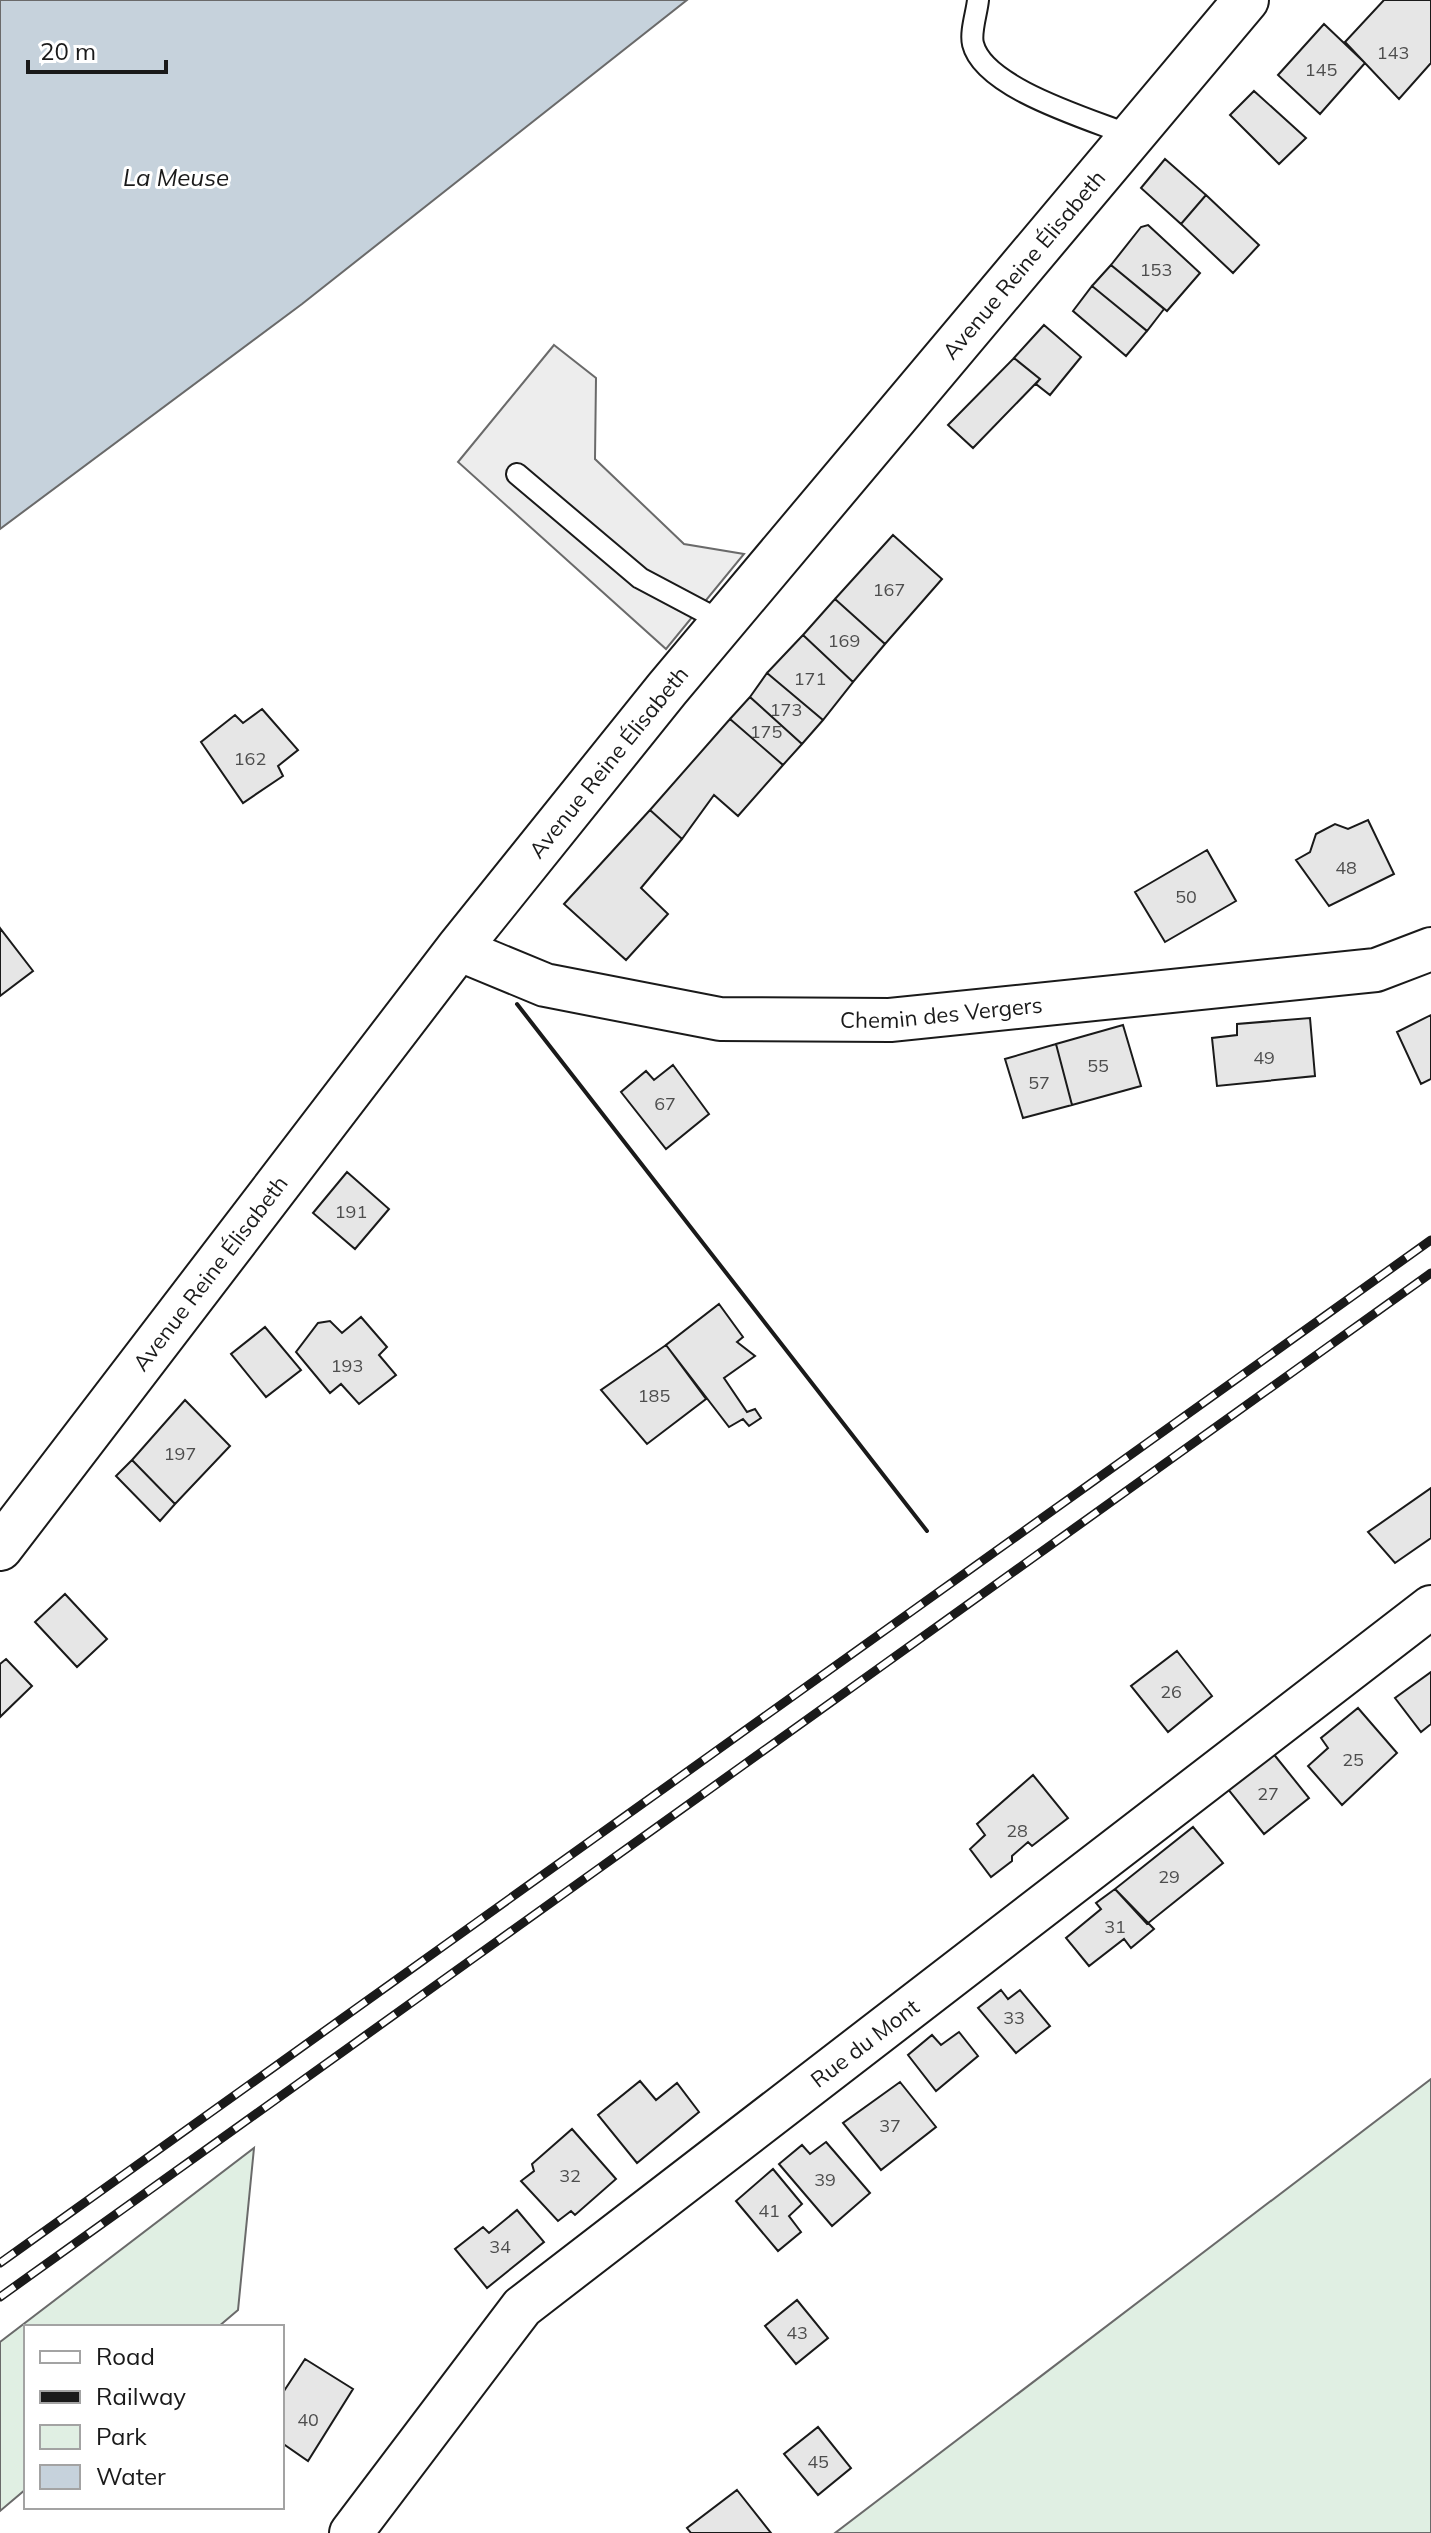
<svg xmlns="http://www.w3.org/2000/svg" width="1431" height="2533" viewBox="0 0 1431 2533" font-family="Mulish,sans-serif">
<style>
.green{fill:#e0efe3;stroke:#6a6a6a;stroke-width:2}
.parking{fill:#ededed;stroke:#6a6a6a;stroke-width:2}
.water{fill:#c6d2dc;stroke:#6a6a6a;stroke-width:2}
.building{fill:#e6e6e6;stroke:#1a1a1a;stroke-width:2}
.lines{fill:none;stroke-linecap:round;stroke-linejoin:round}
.lane-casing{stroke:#1a1a1a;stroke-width:24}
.street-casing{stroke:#1a1a1a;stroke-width:46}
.secondary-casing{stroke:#1a1a1a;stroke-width:48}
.lane{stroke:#fff;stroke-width:20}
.street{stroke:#fff;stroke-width:42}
.secondary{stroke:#fff;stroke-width:44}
.rail-casing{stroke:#1a1a1a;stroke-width:9}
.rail{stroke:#fff;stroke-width:6;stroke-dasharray:18;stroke-linecap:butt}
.wall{stroke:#1a1a1a;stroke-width:4}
.labels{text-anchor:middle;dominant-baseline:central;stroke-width:6;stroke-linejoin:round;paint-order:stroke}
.number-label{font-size:18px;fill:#4d4d4d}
.street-label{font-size:22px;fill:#1a1a1a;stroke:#fff}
.water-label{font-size:24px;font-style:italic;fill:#1a1a1a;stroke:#fff}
</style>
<rect width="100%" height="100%" fill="#fff"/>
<!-- green -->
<path class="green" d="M1431 2079V2533H835Z
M254 2148 238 2310 218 2327H26V2489L0 2511V2342Z"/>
<!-- parking -->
<path class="parking" d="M554 345 596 378 595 459 684 544 744 554 666 649 458 462Z"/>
<!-- water -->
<path class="water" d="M0 0H687L302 304 0 529Z"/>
<!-- building -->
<path class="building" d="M1384 0H1431V63L1399 99 1345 42Z
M1324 24 1365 63 1320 114 1278 75Z
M1254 91 1306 138 1279 164 1230 115Z
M1165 159 1206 195 1181 224 1141 188Z
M1206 195 1259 245 1233 273 1181 224Z
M1148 225 1200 273 1167 311 1111 265 1141 227Z
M1111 265 1164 309 1147 331 1092 286Z
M1092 286 1147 331 1126 356 1073 311Z
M1044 325 1081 357 1050 395 1036 384 1040 379 1014 358Z
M1014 358 1040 379 973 448 948 425Z
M893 535 942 579 885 644 835 599Z
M835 599 885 644 853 682 803 635Z
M803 635 853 682 823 720 767 673Z
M767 673 823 720 802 744 750 697Z
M750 697 802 744 783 765 730 719Z
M262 709 298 750 278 766 283 776 243 803 201 742 235 715 243 723Z
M730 719 783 765 738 816 714 795 682 839 650 810Z
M650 810 682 839 641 888 668 914 626 960 564 904Z
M1368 820 1394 874 1329 906 1296 860 1310 852 1316 834 1335 824 1348 829Z
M1207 850 1236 901 1165 942 1135 892Z
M0 928 33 971 0 996Z
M1431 1015V1079L1421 1084 1397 1032Z
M1310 1018 1315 1076 1217 1086 1212 1038 1237 1035V1024Z
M1123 1025 1141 1086 1072 1105 1056 1044Z
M1056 1044 1072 1105 1023 1118 1005 1059Z
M673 1065 709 1114 666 1149 621 1092 646 1071 654 1080Z
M347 1172 389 1209 355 1249 313 1213Z
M719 1304 743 1337 737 1342 755 1356 724 1378 747 1412 755 1409 761 1418 749 1426 743 1419 729 1427 666 1345Z
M361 1317 387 1347 379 1355 396 1375 359 1404 341 1384 330 1393 296 1352 318 1323 330 1321 342 1333Z
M265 1327 301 1370 266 1397 231 1354Z
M666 1345 706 1399 647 1444 601 1390Z
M185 1400 230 1446 175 1504 132 1460Z
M132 1460 175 1504 160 1521 116 1476Z
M1431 1488V1538L1395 1563 1368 1532Z
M65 1594 107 1639 77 1667 35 1622Z
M1177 1651 1212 1696 1168 1732 1131 1686Z
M6 1659 32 1686 0 1717V1664Z
M1431 1672V1724L1421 1732 1395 1698Z
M1358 1708 1397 1753 1342 1805 1308 1766 1328 1748 1321 1738Z
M1272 1752 1309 1798 1264 1834 1227 1788Z
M1033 1775 1068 1818 1032 1846 1028 1842 1012 1856V1861L991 1877 970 1849 985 1835 977 1824Z
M1193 1827 1223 1863 1147 1924 1115 1889Z
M1115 1889 1154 1929 1131 1948 1124 1939 1089 1966 1066 1938 1101 1909 1096 1903Z
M1001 1990 1008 1999 1020 1990 1050 2026 1016 2053 978 2008Z
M959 2032 978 2056 936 2091 908 2055 932 2035 941 2045Z
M640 2081 656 2100 677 2083 699 2112 637 2163 598 2115Z
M900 2082 936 2127 881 2170 843 2123Z
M572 2129 616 2179 575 2215 571 2211 558 2221 521 2181 534 2171 532 2164Z
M826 2142 870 2193 832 2226 779 2164 802 2145 810 2154Z
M773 2169 802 2204 789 2216 801 2232 778 2251 736 2201Z
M517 2210 544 2242 487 2288 455 2249 483 2227 489 2233Z
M797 2300 828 2338 796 2364 765 2326Z
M305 2359 353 2389 308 2461 282 2443V2394Z
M818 2427 851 2468 818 2495 784 2454Z
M737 2490 771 2533H691L687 2528Z"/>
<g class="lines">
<defs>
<path id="lane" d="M978 0C977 12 970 32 973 44 984 89 1093 120 1132 136
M517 474 640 578 723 622"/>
<g id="street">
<path id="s1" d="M458 949 545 985 720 1019 890 1020 1376 970 1431 949"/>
<path id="s2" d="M351 2533 522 2307 1431 1607"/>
</g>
<g id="secondary">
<path id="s3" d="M0 1548 458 949 667 689 1246 0"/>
</g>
</defs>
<!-- lane casing -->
<use href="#lane" class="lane-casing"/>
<!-- street casing -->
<use href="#street" class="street-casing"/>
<!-- secondary casing -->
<use href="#secondary" class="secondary-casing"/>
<!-- lane -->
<use href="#lane" class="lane"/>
<!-- street -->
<use href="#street" class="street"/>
<!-- secondary -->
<use href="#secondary" class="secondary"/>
<defs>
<path id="rail" d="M0 2263 1431 1240
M0 2297 1431 1273"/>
</defs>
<!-- rail casing -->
<use href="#rail" class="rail-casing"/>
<!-- rail -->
<use href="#rail" class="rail"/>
<!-- wall -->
<path class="wall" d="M517 1004 927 1531"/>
</g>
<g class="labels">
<!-- number labels -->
<g class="number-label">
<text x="1393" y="52">143</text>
<text x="1321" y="69">145</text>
<text x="1156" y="269">153</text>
<text x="889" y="589">167</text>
<text x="844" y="640">169</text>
<text x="810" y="678">171</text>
<text x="786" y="709">173</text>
<text x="766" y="731">175</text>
<text x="250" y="758">162</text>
<text x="1346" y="867">48</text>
<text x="1186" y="896">50</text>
<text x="1264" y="1057">49</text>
<text x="1098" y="1065">55</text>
<text x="1039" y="1082">57</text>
<text x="665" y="1103">67</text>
<text x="351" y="1211">191</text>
<text x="347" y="1365">193</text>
<text x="654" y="1395">185</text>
<text x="180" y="1453">197</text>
<text x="1171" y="1691">26</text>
<text x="1353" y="1759">25</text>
<text x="1268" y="1793">27</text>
<text x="1017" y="1830">28</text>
<text x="1169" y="1876">29</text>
<text x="1115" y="1926">31</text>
<text x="1014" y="2017">33</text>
<text x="890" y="2125">37</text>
<text x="570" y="2175">32</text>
<text x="825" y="2179">39</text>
<text x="769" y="2210">41</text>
<text x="500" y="2246">34</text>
<text x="797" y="2332">43</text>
<text x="308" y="2419">40</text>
<text x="818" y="2461">45</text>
</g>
<!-- street labels -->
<g class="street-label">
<text stroke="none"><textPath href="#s3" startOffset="1642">Avenue Reine Élisabeth</textPath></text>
<text stroke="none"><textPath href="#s3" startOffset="994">Avenue Reine Élisabeth</textPath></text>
<text stroke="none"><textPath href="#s1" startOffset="494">Chemin des Vergers</textPath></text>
<text stroke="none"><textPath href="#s3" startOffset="346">Avenue Reine Élisabeth</textPath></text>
<text stroke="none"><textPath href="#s2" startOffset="716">Rue du Mont</textPath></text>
</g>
<!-- water labels -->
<g class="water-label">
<text x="176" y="177">La Meuse</text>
</g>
</g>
<!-- legend -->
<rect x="24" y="2325" width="260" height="184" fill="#ffffff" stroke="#a3a3a3" stroke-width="2"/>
<rect x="40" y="2351" width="40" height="12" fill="#ffffff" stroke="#a3a3a3" stroke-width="2"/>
<text x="96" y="2365" font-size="24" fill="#1a1a1a">Road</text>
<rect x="40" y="2391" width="40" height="12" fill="#1a1a1a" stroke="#a3a3a3" stroke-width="2"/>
<text x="96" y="2405" font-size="24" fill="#1a1a1a">Railway</text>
<rect x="40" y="2425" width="40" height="24" fill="#e0efe3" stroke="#a3a3a3" stroke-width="2"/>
<text x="96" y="2445" font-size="24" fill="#1a1a1a">Park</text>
<rect x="40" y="2465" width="40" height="24" fill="#c6d2dc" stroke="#a3a3a3" stroke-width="2"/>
<text x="96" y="2485" font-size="24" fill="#1a1a1a">Water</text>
<!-- scale -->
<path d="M28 60v12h138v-12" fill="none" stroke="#1a1a1a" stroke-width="4"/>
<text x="40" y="60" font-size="24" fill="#1a1a1a" stroke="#ffffff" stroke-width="6" paint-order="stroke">20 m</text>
</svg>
